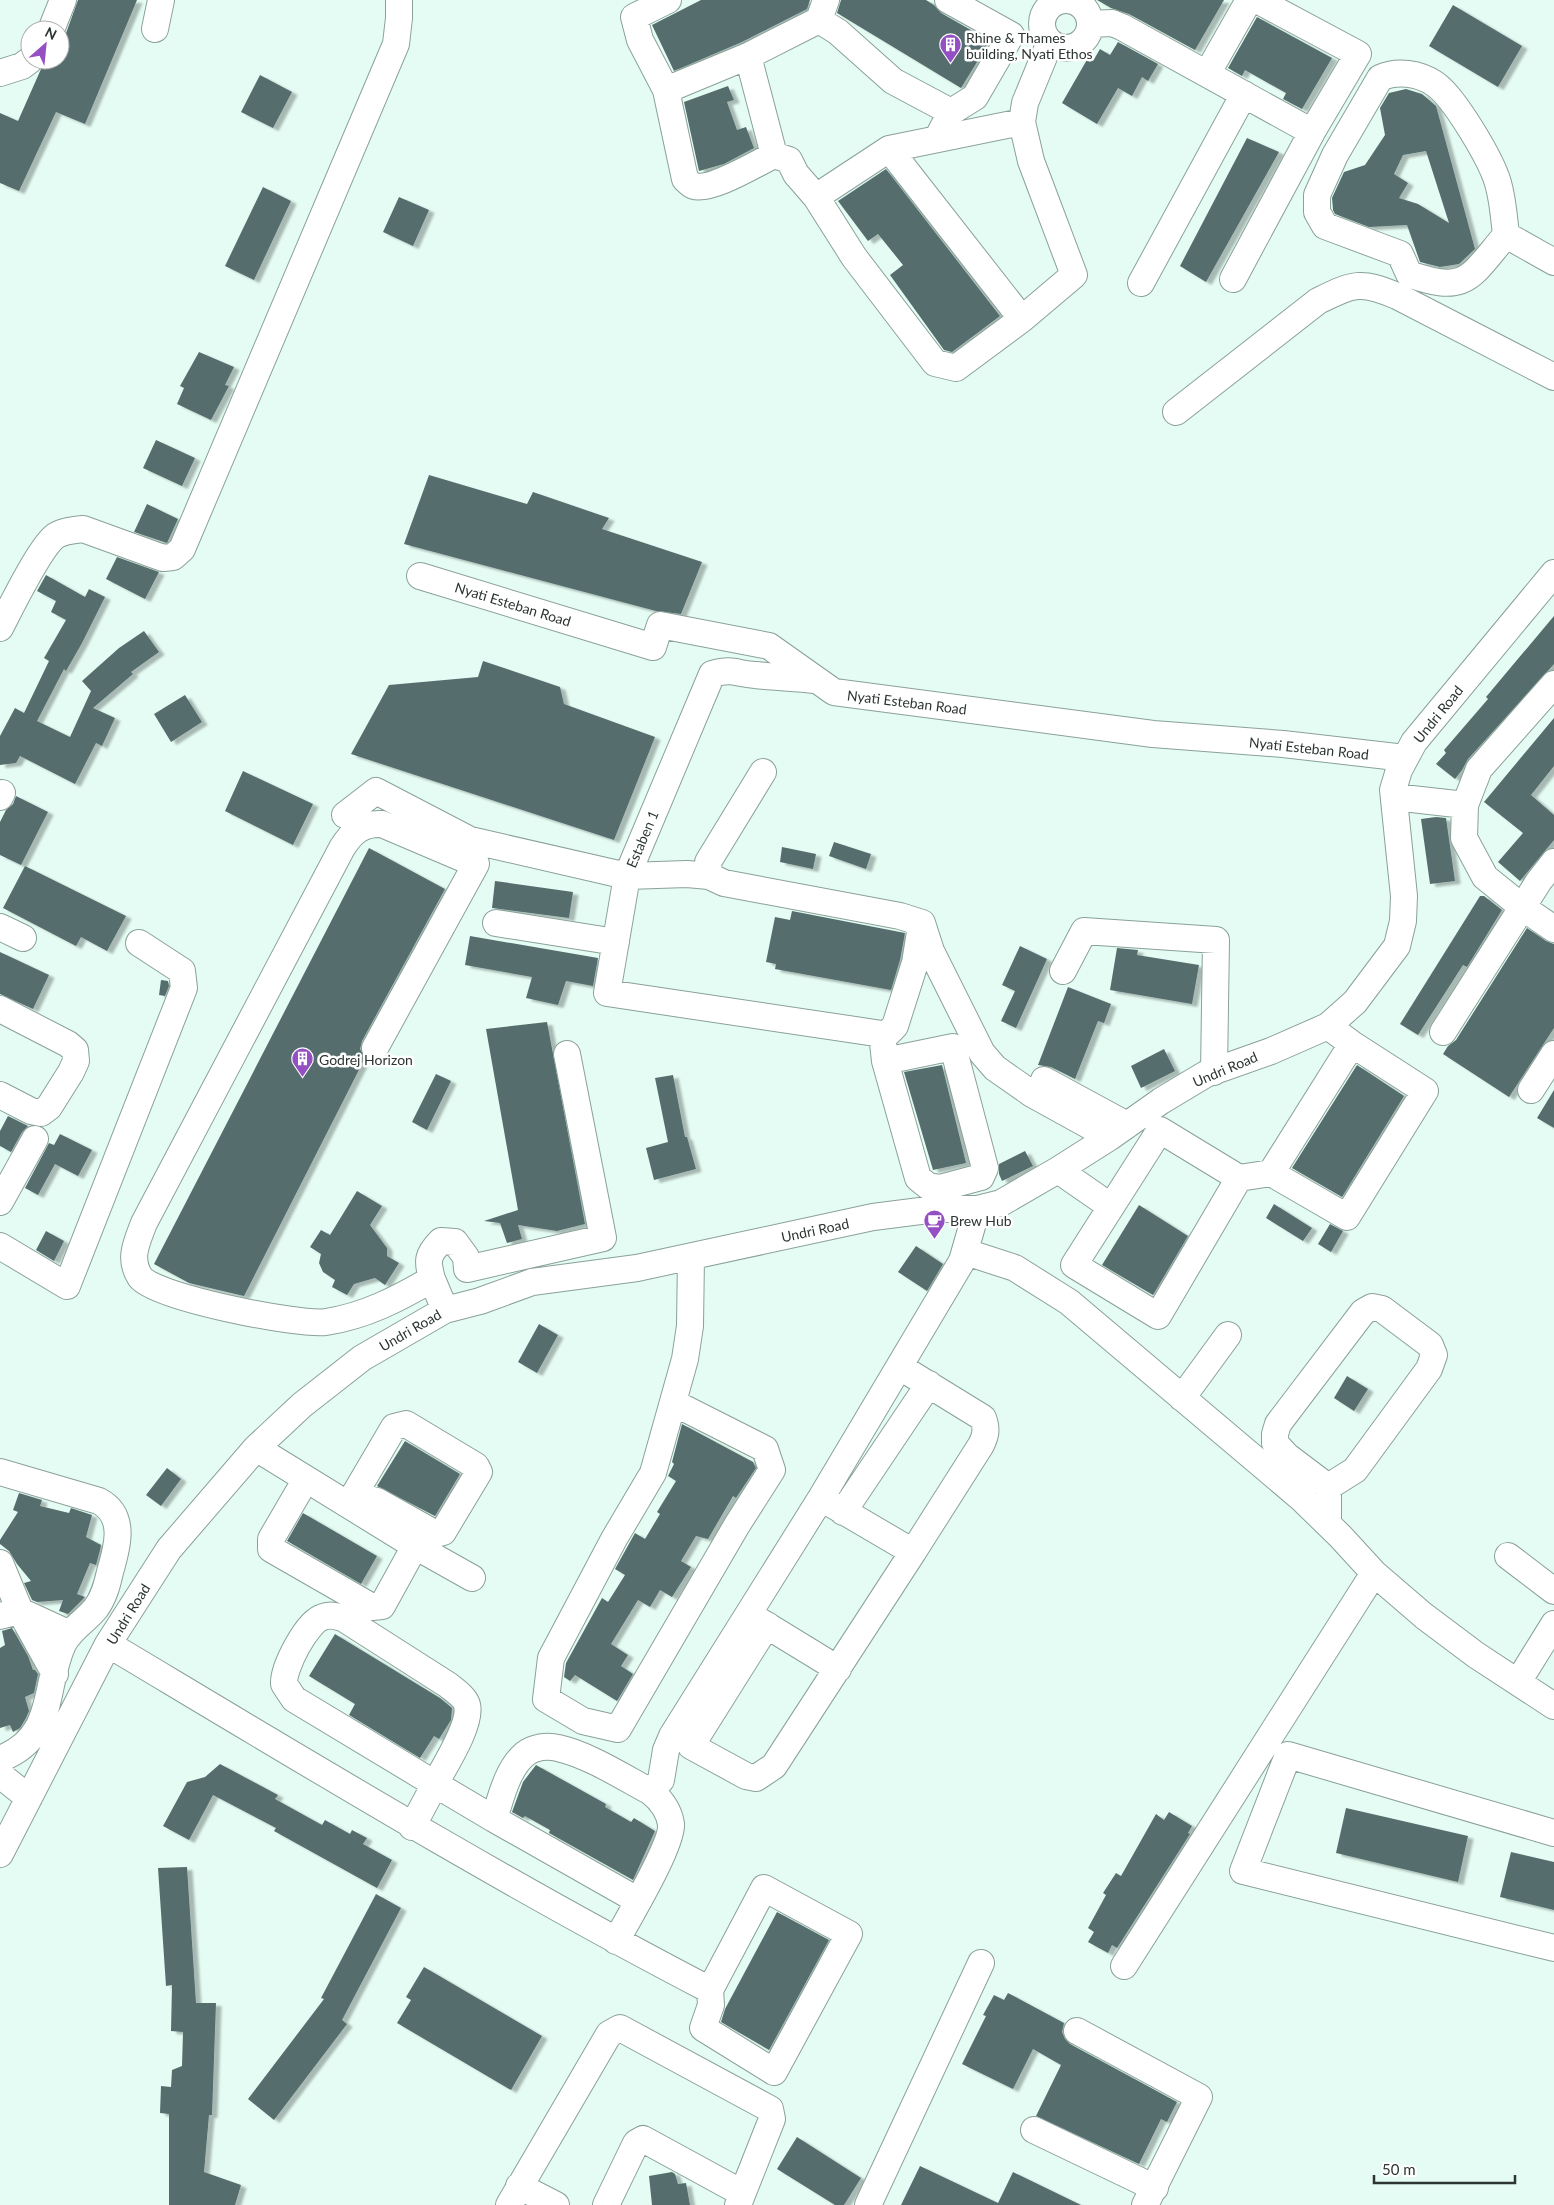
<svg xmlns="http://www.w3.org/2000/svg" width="1554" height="2205" viewBox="0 0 1554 2205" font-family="Lato,sans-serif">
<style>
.building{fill:#566d6e;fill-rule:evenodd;filter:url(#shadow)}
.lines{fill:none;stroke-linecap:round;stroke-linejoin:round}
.minor-casing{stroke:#8aa198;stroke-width:28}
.minor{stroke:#fff;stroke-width:26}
.labels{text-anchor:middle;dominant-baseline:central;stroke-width:5;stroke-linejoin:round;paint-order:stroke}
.poi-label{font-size:14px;fill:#2c3532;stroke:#fff;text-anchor:start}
.street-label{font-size:14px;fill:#2c3532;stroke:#fff}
</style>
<defs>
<filter id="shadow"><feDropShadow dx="5.5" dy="3" stdDeviation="1" flood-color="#0004"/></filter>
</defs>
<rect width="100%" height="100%" fill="#e4fcf3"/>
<!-- building -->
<path class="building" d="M78 0H137L85 124 56 112 19 191 0 183V113L18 121 45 60H60V42L65 36Z
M701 0H810L807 9 742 42 674 71 652 25Z
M841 0H926L934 5 941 13 990 41 961 88 837 13Z
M1097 0H1224L1195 50 1129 14 1111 8Z
M1453 5 1522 46 1498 87 1429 46Z
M1257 17 1332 58 1302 109 1283 99 1286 93 1245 70 1242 76 1228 68Z
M1118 42 1158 64 1148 81 1142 77 1132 96 1118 88 1097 124 1062 103 1088 58 1093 61 1100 49 1110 55Z
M260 75 292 92 273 128 241 112Z
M728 86 734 100 727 102 737 130 746 127 754 148 724 164 699 171 684 102Z
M1406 89 1422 94 1436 106 1475 249 1459 264 1440 267 1420 262 1407 225 1369 227 1335 214 1333 210 1332 198 1344 172 1365 165 1385 135 1380 108 1389 93ZM1426 151 1449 223 1418 204 1399 198 1408 183 1394 174 1403 155Z
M1247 138 1279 152 1206 282 1180 266Z
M886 169 1000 316 952 352 944 350 890 275 903 265 878 234 868 241 838 201Z
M263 187 291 201 254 280 225 266Z
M399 197 429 210 413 246 383 232Z
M199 352 234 367 225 385 229 386 211 420 177 404 184 388 180 386Z
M156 440 195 458 182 486 143 468Z
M429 475 527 504 533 492 609 518 602 529 702 562 681 614 656 611 404 544Z
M147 504 178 519 167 543 134 532Z
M117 557 159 572 145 599 106 579Z
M46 575 85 597 89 589 105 597 82 643 66 671 64 669 37 721 70 737 91 691 82 681 119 648 144 631 159 652 131 672 133 674 93 708 115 718 102 746 96 743 75 784 20 756 16 763 0 765V736L15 708 24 713 49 661 44 658 66 620 51 612 56 601 37 591Z
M1554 616V664L1468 759 1462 770 1455 779 1436 764 1446 753 1444 750 1488 699 1486 697Z
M483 661 560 687 564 704 655 737 614 840 351 754 389 685 478 677Z
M185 695 202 722 171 742 154 714Z
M1554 718V766L1531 795 1554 815V840L1520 881 1498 862 1523 833 1484 802Z
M243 771 313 804 293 845 225 811Z
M16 796 48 812 21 865 0 855V822L6 810 13 804Z
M1436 817 1446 818 1455 881 1430 884 1421 819Z
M834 842 871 854 866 869 829 856Z
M782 847 816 854 813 869 780 862Z
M369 848 445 889 362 1041 360 1049 365 1058 244 1296 189 1283 154 1264Z
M25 866 126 916 107 951 81 937 76 946 3 908Z
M495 881 573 892 569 918 492 908Z
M1480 896H1484L1502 910 1467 967 1463 965 1418 1035 1400 1024Z
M792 911 905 933 900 960 891 990 775 969 776 964 766 962 775 917 790 920Z
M1527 928 1546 941 1554 944V1028L1509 1097 1443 1054 1448 1046 1456 1040Z
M470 936 598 958 593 986 566 981 558 1005 526 998 532 977 465 965Z
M1020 946 1047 959 1016 1028 1001 1021 1015 991 1002 985Z
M1117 948 1138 950 1137 955 1199 965 1192 1004 1110 990Z
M0 952 49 975 33 1009 0 994Z
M161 980 168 981 169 986 165 996 159 995Z
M1068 987 1111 1004 1104 1023 1098 1021 1075 1079 1051 1067 1038 1065Z
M547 1022 585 1224 557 1231 518 1225 522 1239 507 1243 500 1223 484 1221 518 1210 486 1029Z
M1164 1049 1175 1071 1141 1088 1131 1066Z
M942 1065 966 1163 933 1170 904 1072Z
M1357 1065 1404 1096 1342 1197 1292 1168Z
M436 1074 451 1081 427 1130 412 1122Z
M673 1075 685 1137H687L696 1169 654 1180 646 1148 668 1142 655 1078Z
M1554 1090V1128L1537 1118Z
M8 1116 28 1126 22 1132 11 1152 0 1146V1131Z
M60 1134 92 1150 78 1176 55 1164 38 1195 25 1188 49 1143 54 1145Z
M1025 1151 1033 1166 1002 1181 999 1174V1164Z
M357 1191 382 1206 370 1225 387 1248V1256L399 1263 385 1285 375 1278 354 1284 347 1295 332 1287 335 1280 323 1272 319 1263 321 1254 310 1247 321 1230 330 1235Z
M1274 1204 1312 1228 1303 1241 1266 1218Z
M1139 1205 1188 1236 1153 1295 1102 1265Z
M1330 1224 1343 1231 1331 1252 1318 1244Z
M46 1231 64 1241 54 1261 36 1250Z
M916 1246 943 1264 927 1291 898 1272Z
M539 1324 558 1335 537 1373 518 1362Z
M1347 1376 1368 1389 1354 1411 1334 1398Z
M682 1424 753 1462 756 1468 736 1498 733 1496 708 1539 696 1536 681 1561 691 1567 672 1597 660 1590 650 1607 638 1600 611 1644 628 1655 621 1666 633 1674 617 1701 575 1675 570 1681 564 1677 566 1663 602 1598 608 1602 625 1575 615 1569 635 1533 645 1539 660 1514 657 1512 676 1481 668 1476 674 1464 672 1462Z
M405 1441 460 1474 435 1516 377 1486Z
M167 1468 181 1479 161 1506 146 1495Z
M19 1493 42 1500 40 1506 69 1513 71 1508 92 1515 86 1537 101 1545 100 1550 96 1565 90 1563 77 1594 85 1597 68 1614 59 1611 63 1600 37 1602 32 1600 24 1583 31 1581 17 1564 9 1551 0 1544V1540L18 1512 13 1510Z
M303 1513 377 1556 361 1584 287 1541Z
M12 1628 28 1656 33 1670H35L38 1674 34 1693 25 1697 29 1711 26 1718 20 1728 13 1732 10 1725 0 1728V1648L5 1645 2 1631Z
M335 1634 440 1698 452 1708 451 1720 439 1739 434 1736 420 1758 349 1715 355 1704 309 1676Z
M220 1764 278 1795 275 1799 322 1825 325 1820 350 1834 352 1830 367 1838 363 1844 392 1860 377 1888 274 1831 276 1828 213 1795 189 1840 163 1826 187 1782 205 1777Z
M536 1765 606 1804 605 1807 631 1822 634 1818 655 1831 633 1880 549 1833 550 1830 525 1816 523 1818 512 1812 523 1782Z
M1346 1808 1468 1836 1458 1882 1336 1853Z
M1169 1812 1192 1826 1188 1833 1190 1834 1117 1948 1112 1945 1108 1953 1088 1942 1094 1932 1088 1928 1106 1895 1103 1893 1116 1873 1121 1876 1156 1814 1164 1820Z
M1511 1852 1554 1862V1910L1500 1897Z
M187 1867 196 2003H216L212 2115H209L204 2172 241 2185 235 2205H169V2114L160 2113 161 2086 171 2087 172 2070 182 2066 183 2032 171 2031 172 1985 166 1986 158 1868Z
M376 1894 401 1908 342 2020 347 2024 274 2120 248 2099 324 1999 321 1998Z
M777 1912 829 1940 769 2050 721 2022 725 2009Z
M424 1967 542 2036 511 2090 397 2023 411 2000 406 1997Z
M1008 1993 1064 2023 1062 2032 1065 2039 1070 2044 1177 2102 1167 2122 1161 2119 1139 2164 1036 2116 1061 2065 1033 2049 1013 2089 962 2064 986 2016 983 2015 994 1995 1004 2000Z
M797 2137 861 2178 844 2205H835L777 2169Z
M920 2166 998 2203 1013 2172 1081 2205H901Z
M672 2172 675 2174 678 2184 686 2183 690 2205H652L649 2176Z"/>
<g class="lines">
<defs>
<path id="minor" d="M668 0 634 17 640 40 666 90 685 179C688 182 691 185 694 186 712 191 757 163 774 155L789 160 796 174 816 197
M948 0 1011 35 975 97 951 112
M1257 0 1358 54 1312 132
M1042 24a24 24 0 1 1 48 0a24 24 0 1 1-48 0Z
M819 20 838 32 893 81 951 112 937 139
M1090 24 1112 23 1122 27 1312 132 1233 279
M155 29 161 0
M51 30 63 0
M748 56 774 155
M0 73 22 66 30 60
M1207 74 1249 0
M666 90 748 56 819 20 826 0
M1022 122 889 149 816 197 854 257 935 363 956 368 1022 319
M889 149 1022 319 1074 275 1031 161 1022 122 1025 103 1050 42
M1506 235C1504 218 1503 200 1498 183 1491 159 1454 97 1435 84 1419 73 1397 70 1380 78L1335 155 1317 195V212L1325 226 1400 254 1409 274C1467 295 1470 277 1506 235L1554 262
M1141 283 1244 94
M1176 412 1318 301C1353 284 1360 280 1397 296L1554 377
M420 576 653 647 660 625 769 646 834 692 1153 734 1283 744 1405 758
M0 628C11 607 38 551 54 537 61 531 74 530 83 529L163 558 173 557 182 549 396 44 399 18V0
M1554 684 1479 769 1465 805 1464 838 1485 877 1522 907 1554 929
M763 772 708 862 709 876 724 883 900 916 922 923 931 951 982 1053 995 1068 1032 1094 1110 1137
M0 797 2 793
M1394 797 1465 805
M345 815 376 791 470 840 627 876 712 674C734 668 736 674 755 675 775 677 795 678 815 680
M709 876 687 874 627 876 607 993 882 1034 885 1061 918 1178 928 1186 940 1188 981 1177 985 1168 953 1047 885 1061
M496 923 616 942
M0 927 23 938
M1063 971 1084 931 1216 940 1214 1072
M0 1009 68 1044 75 1050 76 1061 71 1072 49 1107 41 1113 31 1111 0 1095
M1443 1032 1539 881 1554 862
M882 1034 888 1033 895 1026 915 963 921 926
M375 1048 476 864 382 824C362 823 352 832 342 848L144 1223C137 1242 128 1258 140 1277 153 1297 300 1326 326 1322 365 1316 398 1299 432 1279L445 1310
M1044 1080 1127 1125
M1531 1090 1554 1054
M1058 1170 1110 1206
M1271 1173 1352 1044
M1239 1178 1158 1316 1074 1265 1160 1130 1239 1178 1271 1173 1347 1217 1425 1091 1352 1044 1328 1026
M0 1202 35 1139
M0 1246 67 1286 184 988 182 971 139 943
M966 1252 1015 1268 1069 1302 1301 1498 1340 1536 1374 1573 1424 1616 1476 1655 1554 1706
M432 1279C427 1261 427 1255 441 1241L455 1242 466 1257 467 1269 603 1238 567 1054
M1182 1398 1228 1335
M674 1403 765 1449 772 1470 737 1525 618 1729 583 1721 546 1699 551 1658 614 1539 653 1473 685 1359 690 1326 691 1257
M256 1448 415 1546 472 1578
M0 1472 99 1501C127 1516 117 1548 110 1572 107 1585 104 1597 96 1608 86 1621 71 1628 63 1644 43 1687 57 1737 0 1759
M306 1479 271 1539V1549L372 1607 382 1606 415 1546
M821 1498 913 1552 981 1445C986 1435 987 1429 983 1418L900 1367
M349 1505 354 1495 377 1501 436 1534 443 1532 479 1472 476 1466 406 1424 394 1427 354 1495
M843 1512 929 1384
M1328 1524V1487L1287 1456 1275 1443V1434L1278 1424 1363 1312 1372 1307 1382 1309 1430 1345 1434 1355 1429 1369 1355 1470 1328 1487
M1508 1556 1554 1591
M0 1563 20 1611 55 1674
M0 1616 20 1611 70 1634
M753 1617 838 1669
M767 1625 691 1746 746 1776 756 1778 774 1766 913 1552
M108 1644C307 1763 504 1883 710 1990
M1518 1682 1554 1624
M0 1775 29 1798
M651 1792 661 1780 666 1750 672 1736 821 1498 962 1261 977 1209
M412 1827 435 1784 294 1699 284 1684C283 1668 307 1621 323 1617 330 1614 336 1616 343 1618L448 1685C454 1690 465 1697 467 1705 472 1724 444 1767 435 1784L494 1819
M1554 1833 1288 1755 1243 1871 1554 1948
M0 1854 108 1644 169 1549 256 1448 302 1405 362 1358 445 1310 480 1301 532 1282 637 1268 873 1217 936 1209H977L1001 1203 1058 1170 1110 1137 1161 1101 1206 1074 1271 1051 1328 1026 1355 1002 1397 946 1403 921 1404 896 1393 790 1399 770 1414 742 1554 573
M764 1888 849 1934 774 2072 703 2028 711 2005 710 1990Z
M616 1941C628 1919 673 1844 671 1824 669 1811 661 1800 651 1792 623 1777 589 1755 558 1748 547 1745 534 1747 525 1754 507 1769 501 1798 494 1819L637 1900
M1124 1966 1374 1573
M1077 2031 1199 2097 1145 2205
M1034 2130 1155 2188
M519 2186 556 2205
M509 2205 609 2034 620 2028 770 2109 772 2119 738 2205
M606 2205 636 2143 643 2139 742 2193
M868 2205 981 1963"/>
</defs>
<!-- minor casing -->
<use href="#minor" class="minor-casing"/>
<!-- minor -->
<use href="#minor" class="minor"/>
</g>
<!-- icons -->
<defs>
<symbol id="building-pin" viewBox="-11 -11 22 30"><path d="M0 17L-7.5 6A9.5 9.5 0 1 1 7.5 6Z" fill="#944fc3" stroke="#fff"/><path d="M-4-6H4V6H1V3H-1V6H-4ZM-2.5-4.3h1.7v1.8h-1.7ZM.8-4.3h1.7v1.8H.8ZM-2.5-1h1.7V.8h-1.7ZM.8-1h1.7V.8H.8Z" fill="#fff"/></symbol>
<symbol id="cafe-pin" viewBox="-11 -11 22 30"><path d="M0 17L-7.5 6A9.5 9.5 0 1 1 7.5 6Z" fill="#944fc3" stroke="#fff"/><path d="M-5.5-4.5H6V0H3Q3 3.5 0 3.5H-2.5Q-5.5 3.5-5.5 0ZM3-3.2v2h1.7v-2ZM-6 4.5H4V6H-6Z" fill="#fff"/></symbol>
</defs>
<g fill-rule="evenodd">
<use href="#building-pin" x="938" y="32" width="25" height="34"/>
<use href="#building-pin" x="290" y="1046" width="25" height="34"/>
<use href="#cafe-pin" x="922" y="1208" width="25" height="34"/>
</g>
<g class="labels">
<!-- poi labels -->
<g class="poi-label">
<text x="966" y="37">Rhine &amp; Thames<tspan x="966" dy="16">building, Nyati Ethos</tspan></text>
<text x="319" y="1059">Godrej Horizon</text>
<text x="950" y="1220">Brew Hub</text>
</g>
<!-- street labels -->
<g class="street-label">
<text transform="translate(513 604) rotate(17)">Nyati Esteban Road</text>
<text transform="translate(907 702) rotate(7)">Nyati Esteban Road</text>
<text transform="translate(1438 714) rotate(-51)">Undri Road</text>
<text transform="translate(1309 748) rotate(6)">Nyati Esteban Road</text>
<text transform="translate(642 839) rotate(-67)">Estaben 1</text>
<text transform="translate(1225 1069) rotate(-23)">Undri Road</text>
<text transform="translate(815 1230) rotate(-12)">Undri Road</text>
<text transform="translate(410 1330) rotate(-30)">Undri Road</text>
<text transform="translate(128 1614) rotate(-58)">Undri Road</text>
</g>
</g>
<!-- north arrow -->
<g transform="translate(45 45) rotate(27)"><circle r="24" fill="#ffffff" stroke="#abaead"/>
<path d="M0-4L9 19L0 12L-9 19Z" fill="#944fc3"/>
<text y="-8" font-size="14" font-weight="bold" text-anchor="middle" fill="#2c3532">N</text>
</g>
<!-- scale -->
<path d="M1374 2175v8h141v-8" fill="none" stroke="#2c3532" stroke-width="2.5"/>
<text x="1382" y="2175" font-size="15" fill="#2c3532" stroke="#ffffff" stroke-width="4" paint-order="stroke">50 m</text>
</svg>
